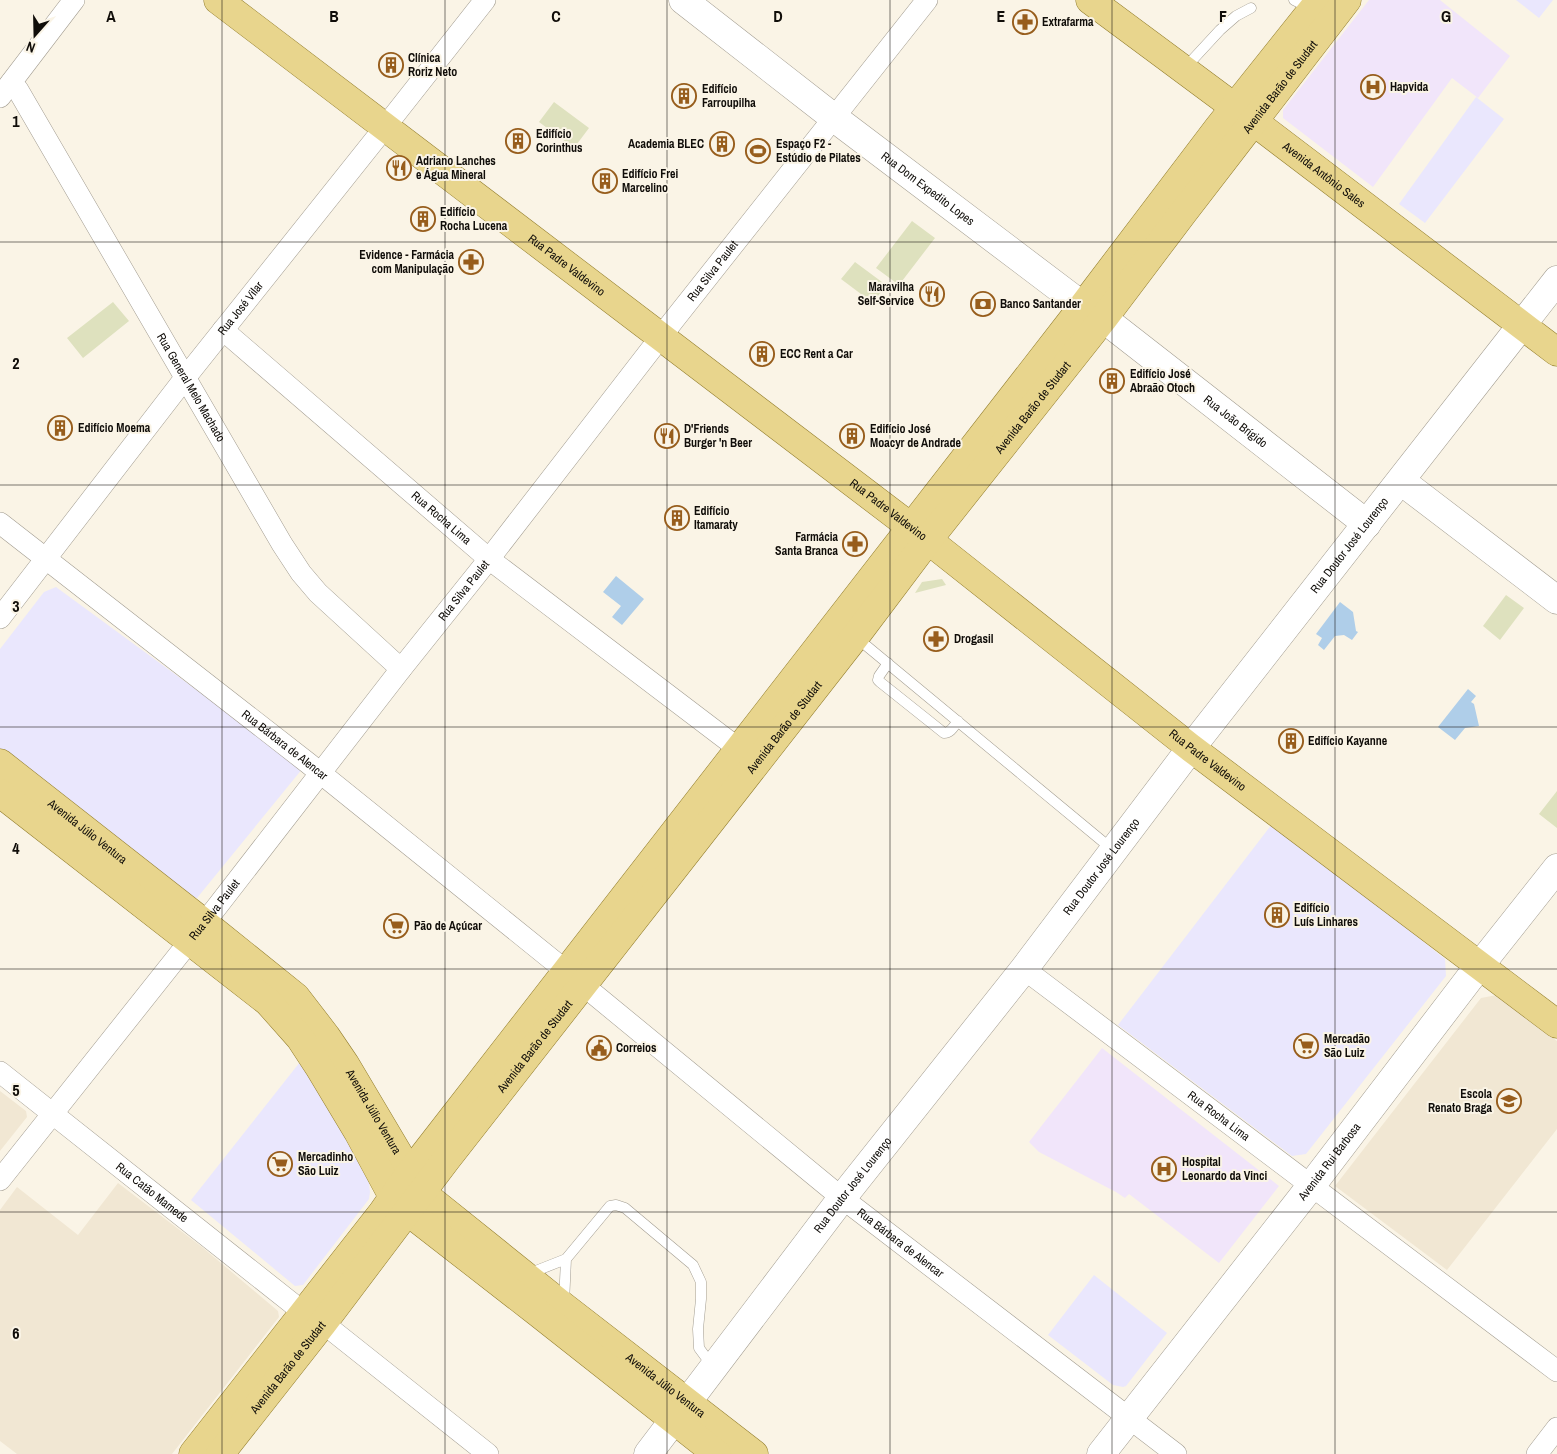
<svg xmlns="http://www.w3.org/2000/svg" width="1557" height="1454" viewBox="0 0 1557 1454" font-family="'Archivo Narrow',sans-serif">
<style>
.commercial{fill:#eae7fd}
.built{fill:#f1e7d3}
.medical{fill:#f1e5fa}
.green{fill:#dee1be}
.water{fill:#afcee9}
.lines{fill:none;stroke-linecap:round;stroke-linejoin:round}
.lane-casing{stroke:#a29c90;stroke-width:11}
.street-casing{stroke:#a29c90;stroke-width:22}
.secondary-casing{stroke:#a29c90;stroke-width:29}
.primary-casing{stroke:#927d2d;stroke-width:29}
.lane{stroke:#fff;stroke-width:10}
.street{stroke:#fff;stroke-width:21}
.secondary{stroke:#fff;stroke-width:28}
.primary{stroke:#e8d58d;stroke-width:28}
.grid{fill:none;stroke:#100d09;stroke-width:1;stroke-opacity:0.55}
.labels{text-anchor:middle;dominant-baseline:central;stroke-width:4;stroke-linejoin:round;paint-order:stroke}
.poi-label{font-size:12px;font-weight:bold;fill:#100d09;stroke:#faf4e6;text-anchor:start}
.street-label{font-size:12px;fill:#100d09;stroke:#faf4e6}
.grid-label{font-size:16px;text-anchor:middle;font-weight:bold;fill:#100d09;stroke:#faf4e6;stroke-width:4;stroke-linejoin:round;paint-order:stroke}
</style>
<rect width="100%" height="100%" fill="#faf4e6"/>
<!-- commercial -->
<path class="commercial" d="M1516 0H1553L1539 18Z
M1476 97 1504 119 1425 223 1399 204Z
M56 587 303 768 197 898 186 900 0 753V649L44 592Z
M1272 824 1375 903 1445 959 1446 976 1306 1154 1292 1156 1118 1025Z
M300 1062 325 1098 369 1183 370 1192 369 1199 303 1285 295 1286 191 1200Z
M1094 1275 1167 1333 1126 1386 1123 1387 1113 1385 1048 1335Z"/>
<!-- built -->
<path class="built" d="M1497 995 1557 1041V1129L1447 1270 1335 1186 1481 998Z
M0 1091 26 1111 27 1117 0 1151Z
M118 1183 202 1247 278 1311 279 1317 172 1454H17L0 1441V1210L17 1187 78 1235Z"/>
<!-- medical -->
<path class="medical" d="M1369 0H1440L1510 56 1478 98 1452 78 1373 187 1283 118V110Z
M1102 1048 1279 1186 1219 1263 1129 1194 1125 1198 1116 1192 1039 1152 1029 1142Z"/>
<!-- green -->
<path class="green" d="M554 102 589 128 574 148 539 122Z
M912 221 935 238 899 285 876 268Z
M855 262 886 285 873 303 841 279Z
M113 302 129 321 83 358 67 338Z
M942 579 946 585 915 593 922 582Z
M1506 595 1524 608 1500 640 1483 626Z
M1557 791V828L1539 814Z"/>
<!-- water -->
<path class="water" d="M616 576 644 599 622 625 612 617 621 606 603 592Z
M1340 602 1353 612 1356 631 1358 632 1352 640 1344 635 1335 636 1324 650 1318 645 1322 638 1316 634Z
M1468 689 1476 696 1471 702 1474 704 1479 726 1465 728 1455 740 1438 727Z"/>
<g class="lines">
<defs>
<path id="lane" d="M1294 0 1312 9
M1184 69 1220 30 1236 16 1251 8
M857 638 1113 850
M888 663 879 676 878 680 880 682 944 733C951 733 954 726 958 721
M528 1274 566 1259 610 1206 616 1205 625 1208 693 1265 701 1282V1299L698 1329 699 1348 713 1367
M564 1303 566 1259"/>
<g id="street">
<path id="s1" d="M11 83 18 90 282 544 301 573 318 593 401 669"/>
<path d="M0 97 74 0"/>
<path id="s2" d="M223 330 489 559 739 749"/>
<path id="s3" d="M0 523 308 763 566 971"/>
<path id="s4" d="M0 618 185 378 385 127 485 0"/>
<path id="s5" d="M1024 969 1557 1371"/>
<path id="s6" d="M583 985 842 1198 1176 1454"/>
<path id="s7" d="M0 1072 303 1312"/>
<path id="s8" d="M0 1180 216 908 401 669 489 559 673 321 927 0"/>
<path d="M323 1323 488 1454"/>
<path d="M1537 1454 1557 1428"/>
</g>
<g id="secondary">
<path id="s9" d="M683 0 833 117 1071 297 1113 326 1367 524"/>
<path d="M1401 481 1557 600"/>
<path id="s10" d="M648 1454 842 1198 1024 969 1191 748 1557 280"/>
<path id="s11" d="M1101 1454 1311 1186 1469 979 1557 868"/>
</g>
<g id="primary">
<path id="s12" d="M218 0 928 540 1191 748 1557 1024"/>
<path id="s13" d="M1090 0 1253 121 1557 352"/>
<path id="s14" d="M0 763 204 923 296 997 326 1036 345 1064 421 1192 563 1306 754 1454"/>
<path d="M0 793 268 1002 300 1038 319 1067 358 1132 393 1197 407 1211 537 1312 717 1454"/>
<path d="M193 1454 382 1213 409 1174 1083 306 1218 128 1320 0"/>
<path id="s15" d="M220 1454 323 1323 446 1160 855 637 928 540 1103 319 1183 213 1347 0"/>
</g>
</defs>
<!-- lane casing -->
<use href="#lane" class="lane-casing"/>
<!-- street casing -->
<use href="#street" class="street-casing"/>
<!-- secondary casing -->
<use href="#secondary" class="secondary-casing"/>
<!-- primary casing -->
<use href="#primary" class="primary-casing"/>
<!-- lane -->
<use href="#lane" class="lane"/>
<!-- street -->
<use href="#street" class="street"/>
<!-- secondary -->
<use href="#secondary" class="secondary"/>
<!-- primary -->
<use href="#primary" class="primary"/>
</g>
<!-- grid -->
<path class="grid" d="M222 0V1454M445 0V1454M667 0V1454M890 0V1454M1112 0V1454M1335 0V1454M0 242H1557M0 485H1557M0 727H1557M0 969H1557M0 1212H1557"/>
<!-- icons -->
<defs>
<symbol id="pharmacy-ring" viewBox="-11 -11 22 22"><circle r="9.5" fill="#faf4e6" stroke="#975d1c" stroke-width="1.5"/><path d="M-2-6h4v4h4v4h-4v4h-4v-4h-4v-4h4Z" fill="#975d1c"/></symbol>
<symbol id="building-ring" viewBox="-11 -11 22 22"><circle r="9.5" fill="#faf4e6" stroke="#975d1c" stroke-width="1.5"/><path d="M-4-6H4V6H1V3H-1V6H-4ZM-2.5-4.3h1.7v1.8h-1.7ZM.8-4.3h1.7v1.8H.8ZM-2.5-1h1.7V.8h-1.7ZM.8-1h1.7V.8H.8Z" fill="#975d1c"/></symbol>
<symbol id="hospital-ring" viewBox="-11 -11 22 22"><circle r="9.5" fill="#faf4e6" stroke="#975d1c" stroke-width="1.5"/><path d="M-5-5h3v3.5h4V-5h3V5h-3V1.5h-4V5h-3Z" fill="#975d1c"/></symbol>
<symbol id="stadium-ring" viewBox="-11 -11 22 22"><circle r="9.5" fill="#faf4e6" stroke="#975d1c" stroke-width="1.5"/><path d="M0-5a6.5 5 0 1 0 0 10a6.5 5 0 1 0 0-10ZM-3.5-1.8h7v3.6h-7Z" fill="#975d1c"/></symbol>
<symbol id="restaurant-ring" viewBox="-11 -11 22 22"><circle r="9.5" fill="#faf4e6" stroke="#975d1c" stroke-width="1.5"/><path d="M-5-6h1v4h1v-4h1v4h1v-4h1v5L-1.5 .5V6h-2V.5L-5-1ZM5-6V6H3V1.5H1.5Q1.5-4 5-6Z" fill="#975d1c"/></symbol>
<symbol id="bank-ring" viewBox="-11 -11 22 22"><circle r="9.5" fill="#faf4e6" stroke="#975d1c" stroke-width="1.5"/><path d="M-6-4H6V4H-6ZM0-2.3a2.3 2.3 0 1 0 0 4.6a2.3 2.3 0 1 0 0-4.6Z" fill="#975d1c"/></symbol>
<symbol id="supermarket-ring" viewBox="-11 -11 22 22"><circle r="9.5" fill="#faf4e6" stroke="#975d1c" stroke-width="1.5"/><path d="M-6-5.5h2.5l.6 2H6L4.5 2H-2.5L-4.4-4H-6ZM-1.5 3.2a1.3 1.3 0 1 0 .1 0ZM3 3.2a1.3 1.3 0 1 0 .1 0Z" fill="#975d1c"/></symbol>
<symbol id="civic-ring" viewBox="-11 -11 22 22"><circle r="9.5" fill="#faf4e6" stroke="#975d1c" stroke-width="1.5"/><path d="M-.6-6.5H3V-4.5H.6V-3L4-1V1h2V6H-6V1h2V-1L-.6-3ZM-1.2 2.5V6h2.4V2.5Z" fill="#975d1c"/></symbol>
<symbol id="school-ring" viewBox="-11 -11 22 22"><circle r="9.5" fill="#faf4e6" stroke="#975d1c" stroke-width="1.5"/><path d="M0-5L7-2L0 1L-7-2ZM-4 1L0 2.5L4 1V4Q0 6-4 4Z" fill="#975d1c"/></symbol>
</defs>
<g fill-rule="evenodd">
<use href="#pharmacy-ring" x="1011" y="8" width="28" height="28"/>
<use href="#building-ring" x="377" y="51" width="28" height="28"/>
<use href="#hospital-ring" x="1359" y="73" width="28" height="28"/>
<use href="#building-ring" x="670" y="82" width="28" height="28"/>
<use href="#building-ring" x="504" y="127" width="28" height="28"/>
<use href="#building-ring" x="708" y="130" width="28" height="28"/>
<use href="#stadium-ring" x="744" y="137" width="28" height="28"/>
<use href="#restaurant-ring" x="385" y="154" width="28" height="28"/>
<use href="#building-ring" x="591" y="167" width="28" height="28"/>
<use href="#building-ring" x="409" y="205" width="28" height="28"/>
<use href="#pharmacy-ring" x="457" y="248" width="28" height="28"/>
<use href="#restaurant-ring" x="918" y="280" width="28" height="28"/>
<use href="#bank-ring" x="969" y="290" width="28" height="28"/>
<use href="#building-ring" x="748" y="340" width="28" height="28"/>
<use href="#building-ring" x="1098" y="367" width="28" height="28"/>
<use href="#building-ring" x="46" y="414" width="28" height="28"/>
<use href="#restaurant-ring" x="653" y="422" width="28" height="28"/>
<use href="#building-ring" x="838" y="422" width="28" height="28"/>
<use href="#building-ring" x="663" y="504" width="28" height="28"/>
<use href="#pharmacy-ring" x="841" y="530" width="28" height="28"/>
<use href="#pharmacy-ring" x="922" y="625" width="28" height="28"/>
<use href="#building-ring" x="1277" y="727" width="28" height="28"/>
<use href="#building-ring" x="1263" y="901" width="28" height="28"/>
<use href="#supermarket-ring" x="382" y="912" width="28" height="28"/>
<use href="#supermarket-ring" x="1292" y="1032" width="28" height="28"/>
<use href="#civic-ring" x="585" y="1034" width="28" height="28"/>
<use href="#school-ring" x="1495" y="1087" width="28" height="28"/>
<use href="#supermarket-ring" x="266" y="1150" width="28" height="28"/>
<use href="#hospital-ring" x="1150" y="1155" width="28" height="28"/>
</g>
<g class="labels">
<!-- poi labels -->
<g class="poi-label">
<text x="1042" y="22">Extrafarma</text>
<text x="408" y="58">Clínica<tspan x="408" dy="14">Roriz Neto</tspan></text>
<text x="1390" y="87">Hapvida</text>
<text x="702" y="89">Edifício<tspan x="702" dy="14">Farroupilha</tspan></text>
<text x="536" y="134">Edifício<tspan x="536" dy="14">Corinthus</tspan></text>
<text x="704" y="144" text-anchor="end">Academia BLEC</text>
<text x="776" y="144">Espaço F2 -<tspan x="776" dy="14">Estúdio de Pilates</tspan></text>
<text x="416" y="161">Adriano Lanches<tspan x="416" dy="14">e Água Mineral</tspan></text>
<text x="622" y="174">Edifício Frei<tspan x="622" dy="14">Marcelino</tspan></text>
<text x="440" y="212">Edifício<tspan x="440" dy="14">Rocha Lucena</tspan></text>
<text x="454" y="255" text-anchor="end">Evidence - Farmácia<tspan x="454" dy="14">com Manipulação</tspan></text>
<text x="914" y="287" text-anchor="end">Maravilha<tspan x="914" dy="14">Self-Service</tspan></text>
<text x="1000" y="304">Banco Santander</text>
<text x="780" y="354">ECC Rent a Car</text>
<text x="1130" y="374">Edifício José<tspan x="1130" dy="14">Abraão Otoch</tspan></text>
<text x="78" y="428">Edifício Moema</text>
<text x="684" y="429">D'Friends<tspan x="684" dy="14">Burger 'n Beer</tspan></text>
<text x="870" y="429">Edifício José<tspan x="870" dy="14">Moacyr de Andrade</tspan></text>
<text x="694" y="511">Edifício<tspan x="694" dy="14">Itamaraty</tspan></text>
<text x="838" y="537" text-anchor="end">Farmácia<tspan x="838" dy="14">Santa Branca</tspan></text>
<text x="954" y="639">Drogasil</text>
<text x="1308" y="741">Edifício Kayanne</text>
<text x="1294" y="908">Edifício<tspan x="1294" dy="14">Luís Linhares</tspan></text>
<text x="414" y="926">Pão de Açúcar</text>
<text x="1324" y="1039">Mercadão<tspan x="1324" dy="14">São Luiz</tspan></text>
<text x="616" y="1048">Correios</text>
<text x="1492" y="1094" text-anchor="end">Escola<tspan x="1492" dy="14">Renato Braga</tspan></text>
<text x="298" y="1157">Mercadinho<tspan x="298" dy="14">São Luiz</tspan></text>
<text x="1182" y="1162">Hospital<tspan x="1182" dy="14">Leonardo da Vinci</tspan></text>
</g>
<!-- street labels -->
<g class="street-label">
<text stroke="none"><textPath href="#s15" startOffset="1730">Avenida Barão de Studart</textPath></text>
<text stroke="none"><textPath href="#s13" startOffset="292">Avenida Antônio Sales</textPath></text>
<text stroke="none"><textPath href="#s9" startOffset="309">Rua Dom Expedito Lopes</textPath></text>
<text stroke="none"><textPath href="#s12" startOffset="438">Rua Padre Valdevino</textPath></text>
<text stroke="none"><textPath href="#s8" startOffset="1155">Rua Silva Paulet</textPath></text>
<text stroke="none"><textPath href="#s4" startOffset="392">Rua José Vilar</textPath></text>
<text stroke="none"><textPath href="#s1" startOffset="354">Rua General Melo Machado</textPath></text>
<text stroke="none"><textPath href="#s15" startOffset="1325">Avenida Barão de Studart</textPath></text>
<text stroke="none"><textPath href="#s9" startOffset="695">Rua João Brígido</textPath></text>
<text stroke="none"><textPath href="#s12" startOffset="842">Rua Padre Valdevino</textPath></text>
<text stroke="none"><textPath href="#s2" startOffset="288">Rua Rocha Lima</textPath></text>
<text stroke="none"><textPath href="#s10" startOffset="1148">Rua Doutor José Lourenço</textPath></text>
<text stroke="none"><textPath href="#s8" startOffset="750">Rua Silva Paulet</textPath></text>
<text stroke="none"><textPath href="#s15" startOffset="920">Avenida Barão de Studart</textPath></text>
<text stroke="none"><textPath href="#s3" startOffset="361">Rua Bárbara de Alencar</textPath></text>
<text stroke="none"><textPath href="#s12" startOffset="1248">Rua Padre Valdevino</textPath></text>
<text stroke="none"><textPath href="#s14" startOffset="111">Avenida Júlio Ventura</textPath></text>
<text stroke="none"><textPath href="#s10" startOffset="742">Rua Doutor José Lourenço</textPath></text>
<text stroke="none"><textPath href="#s8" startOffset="345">Rua Silva Paulet</textPath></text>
<text stroke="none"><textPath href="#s15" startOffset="515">Avenida Barão de Studart</textPath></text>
<text stroke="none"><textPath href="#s14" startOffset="516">Avenida Júlio Ventura</textPath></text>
<text stroke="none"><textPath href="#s5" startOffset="244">Rua Rocha Lima</textPath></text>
<text stroke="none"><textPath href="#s11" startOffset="371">Avenida Rui Barbosa</textPath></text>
<text stroke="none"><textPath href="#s10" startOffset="338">Rua Doutor José Lourenço</textPath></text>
<text stroke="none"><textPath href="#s7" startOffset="194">Rua Catão Mamede</textPath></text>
<text stroke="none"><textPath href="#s6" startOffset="409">Rua Bárbara de Alencar</textPath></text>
<text stroke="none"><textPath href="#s15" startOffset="110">Avenida Barão de Studart</textPath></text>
<text stroke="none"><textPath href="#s14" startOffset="921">Avenida Júlio Ventura</textPath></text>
</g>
</g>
<g class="grid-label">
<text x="111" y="22">A</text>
<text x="334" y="22">B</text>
<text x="556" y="22">C</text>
<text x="778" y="22">D</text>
<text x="1001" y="22">E</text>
<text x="1223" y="22">F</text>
<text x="1446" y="22">G</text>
<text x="16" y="127">1</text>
<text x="16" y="369">2</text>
<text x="16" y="612">3</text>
<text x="16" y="854">4</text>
<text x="16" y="1096">5</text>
<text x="16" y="1339">6</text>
</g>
<!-- north arrow -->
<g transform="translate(35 35) rotate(200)" stroke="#faf4e6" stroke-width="4" paint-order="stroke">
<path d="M0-4L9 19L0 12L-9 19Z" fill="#100d09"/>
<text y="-8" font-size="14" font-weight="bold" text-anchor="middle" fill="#100d09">N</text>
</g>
</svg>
